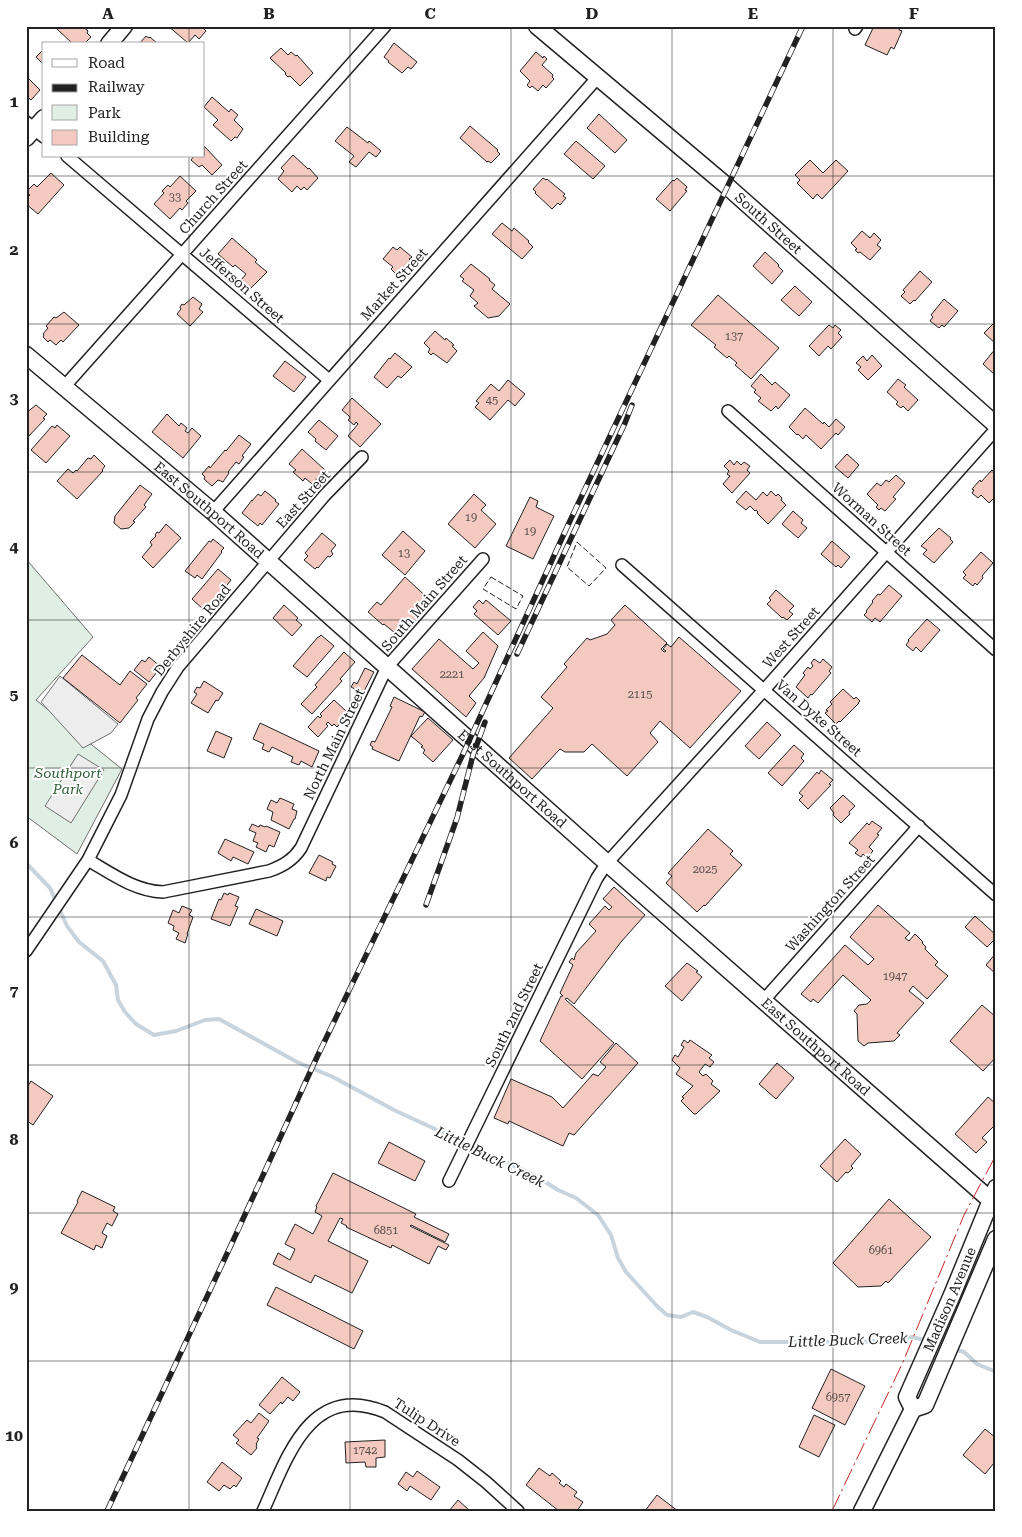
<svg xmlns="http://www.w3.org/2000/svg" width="1022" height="1537" viewBox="0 0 1022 1537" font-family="'Roboto Serif',serif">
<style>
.green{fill:#e0efe3;stroke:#6f6f6f}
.parking{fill:#ededed;stroke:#6f6f6f}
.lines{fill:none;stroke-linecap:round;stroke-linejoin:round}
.stream{stroke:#c7d3dd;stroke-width:4}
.building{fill:#f3c9c0;stroke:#222}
.street-casing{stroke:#222;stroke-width:14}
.secondary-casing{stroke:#222;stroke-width:19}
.street{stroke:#fff;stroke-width:11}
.secondary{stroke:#fff;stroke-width:16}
.rail-casing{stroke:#222;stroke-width:5.5}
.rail{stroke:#fff;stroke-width:4;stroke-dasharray:11;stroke-linecap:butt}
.fence{stroke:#222;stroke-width:1;stroke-dasharray:6 2.5;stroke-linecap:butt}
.power{stroke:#c62828;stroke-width:1;stroke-dasharray:18 4 2.5 4;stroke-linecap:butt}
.grid{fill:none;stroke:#222;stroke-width:1;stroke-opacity:0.55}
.labels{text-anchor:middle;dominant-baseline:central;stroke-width:4;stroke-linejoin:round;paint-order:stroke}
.number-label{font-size:11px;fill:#564c4a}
.street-label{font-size:14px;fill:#222;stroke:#fff}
.park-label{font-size:14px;font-style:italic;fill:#2f5e38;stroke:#fff}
.water-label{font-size:15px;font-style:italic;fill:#222;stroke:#fff}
.neatline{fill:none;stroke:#222;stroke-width:2}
.grid-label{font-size:16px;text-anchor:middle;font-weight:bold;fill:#222}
</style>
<rect width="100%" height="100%" fill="#fff"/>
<!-- green -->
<path class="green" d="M26 559 93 637 36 700 122 769 77 854 26 816Z"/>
<!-- parking -->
<path class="parking" d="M60 676 118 724 111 733 83 748 41 702Z
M78 754 104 770 71 823 45 806Z"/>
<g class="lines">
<!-- stream -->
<path class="stream" d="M26 863 50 888 67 926 79 942 103 961 116 985 118 1000 125 1012 136 1024 154 1035 176 1031 205 1020 219 1019 297 1062 333 1077 394 1110 536 1176 558 1190 576 1198 598 1215 611 1235 618 1258 626 1272 657 1306 667 1315 681 1317 693 1312 707 1317 731 1330 760 1342H864L912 1337 928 1341
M953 1349 964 1352 977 1364 996 1372"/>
</g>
<!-- building -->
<path class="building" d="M58 26H82L88 31 87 33 91 37 84 44H73L56 28Z
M168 26H201L206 31 199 39 195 35 188 43Z
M874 26H901L899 30 902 31 894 49 891 47 887 55 865 45Z
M146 36 149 38 150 37 158 44H139Z
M394 43 417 62 411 69 408 67 402 73 388 62 389 61 384 57Z
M281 48 288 55 291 52 296 56 297 55 313 73 300 86 290 76 288 77 285 74 286 73 270 58Z
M44 49V65L36 57Z
M536 52 543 58 544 56 547 59 542 65 553 75 552 77 554 79 546 88 543 85 538 91 532 86 530 88 527 85 530 81 520 71Z
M26 76 40 90 31 100 26 96Z
M212 97 229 112 231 109 238 115 234 120 243 129 237 138 235 137 231 141 213 125 218 120 204 107Z
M599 114 627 140 615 153 587 128Z
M470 126 498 150 497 151 500 154 491 163 488 161 487 162 460 138Z
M347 127 368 143 369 141 381 151 376 157 369 152 356 167 349 162 354 156 335 141Z
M576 141 605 166 593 179 564 154Z
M204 146 222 165 212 175 202 165 199 167 191 160 194 156H204Z
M293 155 308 169 309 168 318 178 307 190 304 187 301 190 297 186 292 192 278 179 284 171 281 168Z
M810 160 823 173 836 160 848 171 822 199 817 194 813 199 797 183 800 180 795 175Z
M51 173 64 185 38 214 26 204V199L30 195 26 192 34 184 37 187Z
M180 176 196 191 186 201 188 203 182 210 180 208 170 219 154 204 164 193 162 191 168 185 170 187Z
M543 178 546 180 547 179 565 194 563 196 566 198 560 205 558 203 552 209 535 193 536 192 533 189Z
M677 178 687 187 685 190 687 191 670 211 656 199 673 180 674 181Z
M502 223 512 231 514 228 529 241 528 242 533 247 522 259 492 234Z
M862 231 870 238 874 233 881 240 877 245 881 248 870 260 860 252 858 253 855 250 857 249 851 243Z
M232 238 257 260 255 262 267 272 246 293 237 285 246 274 235 265 233 267 218 254Z
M393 247 397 250 400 247 412 257 409 259 412 262 405 270 402 267 396 274 391 269 393 267 383 259Z
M765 252 779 265 778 266 783 271 772 284 753 266Z
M471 264 490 279 489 280 495 285 492 289 510 304 499 316 488 318 474 306 478 303 470 296 474 290 462 281 464 279 460 276Z
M920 271 932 282 915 301 914 300 910 304 901 296 905 292 903 290Z
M795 286 812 302 799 316 781 300Z
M718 295 779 348 751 379 735 365 737 363 729 356 727 358 714 347 716 345 691 325Z
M193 297 202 304 199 309 203 312 190 326 177 314 181 309 180 307 182 304 184 305Z
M944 299 958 311 944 327 942 325 939 328 930 321 933 317 931 315Z
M64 312 79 325 63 342 61 340 56 345 50 340 48 342 43 337 44 335 43 334 48 328 46 326 54 317 56 318Z
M996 321V344L984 333Z
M829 325 833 328 835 325 841 330 838 333 842 337 831 349 828 346 819 356 809 346Z
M435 331 445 340 446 338 454 345 452 346 457 351 447 363 433 353 431 355 428 352 430 349 424 343Z
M996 348V371L994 374 983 364Z
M395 353 412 367 401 378 398 376 387 388 374 377 389 358 390 359Z
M872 355 882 366 868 380 858 370 861 367 856 363 863 356 867 361Z
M285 361 306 377 294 392 273 376Z
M761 374 772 385 775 382 790 395 778 409 776 406 771 411 758 401 761 398 754 392 756 390 751 386Z
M898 379 906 385 904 387 918 400 908 411 903 406 901 408 896 404 898 402 887 392Z
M508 380 525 394 515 406 508 400 490 420 475 407 479 403 476 401 491 384 499 391Z
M352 398 381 424 360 447 348 436 358 424 356 422 354 425 348 420 350 418 349 416 342 410Z
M36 405 47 414 43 418 45 419 26 439V413Z
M805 408 823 424 824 422 829 427 836 419 845 427 838 435 836 433 821 449 806 435 803 439 798 434 797 435 789 427Z
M167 414 179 426 181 423 187 428 185 431 188 433 192 428 201 436 183 458 152 432Z
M319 420 338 436 326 450 315 441 316 439 308 432Z
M57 425 70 436 46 463 31 450 52 426 55 428Z
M239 435 251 444 242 456 244 457 239 464 236 462 228 472 229 473 223 482 218 480 212 486 204 479 205 477 202 474 209 466 210 468 225 450 226 451Z
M302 449 325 470 312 484 305 478 303 481 293 472 296 470 289 464Z
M847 454 859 465 848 478 835 467Z
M94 455 105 466 102 470 103 471 77 499 57 481 68 469 73 473 76 470 77 471 88 458 91 459Z
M730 460 734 465 737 461 741 465 744 462 750 466 747 470 750 473 732 493 723 484 730 476 727 474 729 471 724 466Z
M992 470 994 472 996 470V496L989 503 981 495 978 498 972 493 974 490 972 489 980 480 981 482Z
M896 475 905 483 893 497 896 499 885 511 881 508 879 510 876 507 878 505 867 494 877 483 881 486 886 480 889 482Z
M140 485 152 494 144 505 146 507 133 521 135 522 129 528 121 529 114 523 115 516Z
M265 491 276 500 275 501 279 504 262 525 260 523 258 526 242 513 252 500V501L258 494 261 496Z
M746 491 756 500 763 492 767 496 771 491 776 496 778 494 782 498 781 500 786 505 768 524 757 513 758 512 756 510 755 511 750 506 746 510 736 502Z
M474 494 486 505 481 510 496 524 475 548 448 524Z
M530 497 538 501 536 507 554 516 533 559 506 546Z
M793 511 803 520 801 523 807 528 798 538 782 524Z
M166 524 181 538 153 568 142 557 152 545 150 542 156 536 155 535 157 532 159 533Z
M939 528 951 538 950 539 953 542 934 563 923 554 927 550 921 546Z
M403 531 425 551 405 575 382 555Z
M322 533 336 545 331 551 333 554 330 557 328 556 318 568 317 567 315 569 304 560 308 556 305 553Z
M213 539 224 548 221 551 222 552 202 579 197 575 195 578 185 571 209 541 211 542Z
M832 541 850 557 841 568 838 565 836 567 821 554Z
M981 552 993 563 982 576 983 578 977 585 975 583 973 586 963 578 966 575 963 572Z
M218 569 231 580 220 594H219L204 610 192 599Z
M405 577 432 602 412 624 407 619 395 633 384 624 383 625 368 612 377 602 381 605Z
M889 585 902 596 880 622 875 618 872 622 864 615 867 612 866 611 873 602 872 601 878 594 880 595Z
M776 590 794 606 789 611 793 614 787 620 783 617 782 618 767 604 771 600 769 598Z
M479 600 483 604 486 600 511 621 498 635 474 614 477 611 473 607Z
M284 605 298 618 296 620 302 625 292 636 273 618Z
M625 605 667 643 661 649 664 652 666 651 663 649 667 644 671 647 679 637 741 691 690 748 660 721 650 733 658 742 627 776 592 744 584 752H565L560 749 532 779 509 758 553 708 541 697 567 667 564 664 587 638 590 640 607 634 615 625 611 620Z
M927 619 940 630 921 652 916 647 913 651 906 645 909 641 908 640Z
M483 632 498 646 484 678 469 696 476 703 466 717 412 669 439 639 473 669 479 663 466 651Z
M321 635 334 646 307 677 293 666 318 637H319Z
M344 652 355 662 340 679 342 681 312 714 301 704 317 687 315 685Z
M82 655 120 685 130 671 147 684 136 698 138 700 120 723 63 678Z
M149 657 161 667 149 682 134 670 142 660 145 662Z
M814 659 820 663 823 659 832 667 829 671 831 673 812 695 811 694 808 698 796 687 805 675 803 673 808 667 810 669 813 666 811 663Z
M365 668 374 672 363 693 351 687 354 682 357 684Z
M204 681 223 693 218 701 216 700 208 713 191 703 197 694 194 692 197 687 200 688Z
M843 689 854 699 856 697 860 701 858 703H859L840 722 839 721 836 724 825 713 828 711 826 710 832 704 830 702Z
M394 697 425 712 422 717 420 716 399 761 372 749 373 747 370 745 372 741 375 742 392 707 390 706Z
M334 700 346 711 341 716 344 719 337 727 334 724 332 726 328 722 326 724 328 726 318 737 308 727 318 716 320 718 322 716 320 714Z
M428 718 453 740 433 762 423 753 425 750 421 747 423 746 411 736Z
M767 722 781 735 759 759 745 746Z
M260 723 319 751 312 767 301 761 299 765 291 762 293 757 272 747 269 752 262 749 264 744 253 739Z
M216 731 232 738 224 758 207 751Z
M794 745 804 754 801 758 804 761 782 786 768 773Z
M821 770 833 780 829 784 831 785 808 809 799 800 803 796 799 793 817 772 819 774Z
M843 795 855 806 849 812 850 814 841 823 833 815 834 813 830 808Z
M280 798 294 804 292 809 297 811 295 819H294L289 829 271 820 273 812 267 809 271 800 277 803Z
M872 821 882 828 877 834 879 835 869 847 873 851 867 858 863 854 861 857 855 853 858 850 849 843 867 823 869 825Z
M252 824 259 827 260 825 265 827 266 826 280 832 274 847 269 845 266 852 256 847 258 843 253 841 256 833 249 830Z
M708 829 733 851 730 854 742 865 705 906 704 905 697 912 666 883 672 876 668 873Z
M225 839 254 852 248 864 233 857 231 861 218 853Z
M319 855 333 862 332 864 336 866 330 878 327 877 326 881 309 873Z
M614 887 645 915 621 942 574 1004 567 998 565 999 614 1043 582 1079 540 1041 561 996H563L560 993 573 965 569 962 572 958 574 960 576 953 596 931 589 924 605 906 609 910 612 907 603 899Z
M224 893 228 895 229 893 239 897 235 906 238 907 230 926 211 919 219 899 221 900Z
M878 905 910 933 905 938 909 941 915 934 923 942 922 943 926 947 925 949 938 962 935 965 948 976 927 999 913 986 909 991 924 1003 897 1033 900 1035 894 1041 868 1043 864 1046 858 1041 857 1014 854 1011 859 1005 867 1004 871 1000 843 975 818 1003 813 999 811 1002 801 994 845 945 868 965 874 959 850 937Z
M182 906 192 910 189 915 193 917 187 934H188L185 943 176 939 179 933 173 930 174 926 168 923 173 910 179 913Z
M256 909 283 921 277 936 249 924Z
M975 916 996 935V938L987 947 965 927Z
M996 953V974L986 965Z
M687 963 698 971 696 972 702 977 682 1001 665 986Z
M982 1005 996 1017V1057L983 1071 950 1041Z
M684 1040 688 1043 690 1040 712 1055 709 1058 714 1062 710 1067 705 1064 699 1072 703 1076 706 1074 713 1081 711 1084 720 1091 696 1114H694L681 1101 684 1098 682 1097 693 1086 676 1074 680 1068 672 1060 675 1055 678 1057 684 1047 681 1045Z
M616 1043 638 1063 574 1135 569 1133 563 1146 509 1121 508 1124 494 1118 511 1079 552 1097 563 1108 593 1074 598 1076 606 1067 600 1062Z
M777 1063 794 1078 776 1099 759 1084Z
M31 1081 53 1096 33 1125 26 1120V1089Z
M988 1097 996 1104V1124L982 1138 987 1142 976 1153 955 1134Z
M845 1139 861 1154 851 1166 853 1168 848 1173 846 1172 837 1182 820 1166Z
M389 1142 425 1161 415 1181 378 1163Z
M333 1173 416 1214 414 1217 449 1234 445 1242 411 1225 410 1226 449 1245 446 1250 438 1246 429 1264 392 1245 391 1248 346 1227 347 1226 341 1223 343 1219 340 1218 328 1241 368 1261 352 1293 315 1275 311 1283 273 1264 278 1253 290 1260 295 1249 285 1244 295 1224 313 1234 322 1216 315 1212 317 1207 316 1206Z
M82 1191 115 1207 113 1211 118 1214 112 1226 107 1223 102 1233 107 1236 102 1248 96 1245 94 1250 61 1233 78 1202 77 1201Z
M889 1199 931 1237 888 1283 886 1281 881 1286 858 1287 833 1263Z
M276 1287 363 1331 354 1349 267 1305Z
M831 1369 865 1386 845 1425 812 1408Z
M282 1377 300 1392 293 1401 288 1397 282 1404 281 1402 270 1414 259 1405Z
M259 1413 269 1421 257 1438 259 1439 256 1444 257 1445 256 1447 257 1448 251 1455 236 1443 239 1440 233 1435 247 1420 251 1423Z
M814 1415 835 1425 819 1457 799 1447Z
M985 1429 996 1438V1464L994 1463 985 1474 963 1455Z
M385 1440V1457L376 1458V1467H366L365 1462 346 1463 345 1442Z
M222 1462 242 1478 236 1487 234 1485 230 1489 224 1485 219 1491 207 1482Z
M539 1468 550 1476 552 1473 561 1481 559 1483 564 1487 566 1484 577 1492 574 1496 583 1502 577 1511H559L526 1485Z
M417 1471 440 1487 431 1500 410 1486 407 1491 398 1484 406 1472 413 1477Z
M657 1495 678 1511H645Z
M458 1500 470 1511H449Z"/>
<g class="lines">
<defs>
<path id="street" d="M855 29 857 26
M26 122 44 137
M67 156 329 380
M64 387 385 26
M728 411 996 650
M213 512 598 77
M622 565 996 895
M88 860C112 874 135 891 163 892L269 871C283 866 293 860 301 848L387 667 483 559
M26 951 88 860 121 795 148 719 162 692 178 667 325 495 362 457
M763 1001 919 826
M449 1181 597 878 607 863 764 690 996 429
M263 1511C287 1458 310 1381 385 1412L458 1460 486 1482 518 1511"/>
<g id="secondary">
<path id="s1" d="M537 26 728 187 996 425"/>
<path d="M109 44 124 26"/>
<path d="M26 138 44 118"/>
<path id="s2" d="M26 355 213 512 616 871 996 1205"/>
<path id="s3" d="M913 1409 907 1397 952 1295 996 1188"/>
<path d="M862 1511 913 1409 925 1405 996 1239"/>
</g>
</defs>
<!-- street casing -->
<use href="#street" class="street-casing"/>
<!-- secondary casing -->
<use href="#secondary" class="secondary-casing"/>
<!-- street -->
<use href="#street" class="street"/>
<!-- secondary -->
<use href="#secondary" class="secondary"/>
<defs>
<path id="rail" d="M517 654 625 423 632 405
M426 905 457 818 473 755 485 722
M107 1511 232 1243 317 1057 463 754 569 523 803 26"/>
</defs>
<!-- rail casing -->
<use href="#rail" class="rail-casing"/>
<!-- rail -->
<use href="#rail" class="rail"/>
<!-- fence -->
<path class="fence" d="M577 542 606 568 589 586 567 567Z
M491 577 523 596 516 609 483 589Z"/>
<!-- power -->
<path class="power" d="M832 1511 903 1362 964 1215 996 1155"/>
</g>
<!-- grid -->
<path class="grid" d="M189 26V44M350 26V1511M511 26V1511M672 26V1511M833 26V1511M189 156V1511M26 176H996M26 324H996M26 472H996M26 620H996M26 768H996M26 917H996M26 1065H996M26 1213H996M26 1361H996"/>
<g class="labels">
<!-- number labels -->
<g class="number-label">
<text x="175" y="197">33</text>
<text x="734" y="336">137</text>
<text x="492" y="400">45</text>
<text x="471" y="517">19</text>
<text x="530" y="531">19</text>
<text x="404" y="553">13</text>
<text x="452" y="674">2221</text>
<text x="640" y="694">2115</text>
<text x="705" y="869">2025</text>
<text x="895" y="976">1947</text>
<text x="386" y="1230">6851</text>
<text x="881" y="1250">6961</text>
<text x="838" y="1397">6957</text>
<text x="365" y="1450">1742</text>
</g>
<!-- street labels -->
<g class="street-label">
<text transform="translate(213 197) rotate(-48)">Church Street</text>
<text stroke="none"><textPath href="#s1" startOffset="304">South Street</textPath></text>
<text transform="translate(394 284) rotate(-48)">Market Street</text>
<text transform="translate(242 285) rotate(41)">Jefferson Street</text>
<text transform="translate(303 499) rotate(-48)">East Street</text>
<text stroke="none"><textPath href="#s2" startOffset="240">East Southport Road</textPath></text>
<text transform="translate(872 519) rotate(42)">Worman Street</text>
<text transform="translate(424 603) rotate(-49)">South Main Street</text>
<text transform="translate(192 630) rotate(-51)">Derbyshire Road</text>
<text transform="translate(791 637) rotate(-48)">West Street</text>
<text transform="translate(819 718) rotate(41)">Van Dyke Street</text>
<text transform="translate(334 744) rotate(-64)">North Main Street</text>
<text stroke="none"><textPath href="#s2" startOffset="645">East Southport Road</textPath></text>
<text transform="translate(830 903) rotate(-48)">Washington Street</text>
<text transform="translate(514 1015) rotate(-64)">South 2nd Street</text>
<text stroke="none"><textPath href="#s2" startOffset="1050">East Southport Road</textPath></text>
<text stroke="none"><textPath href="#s3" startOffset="120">Madison Avenue</textPath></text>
<text transform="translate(427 1422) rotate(33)">Tulip Drive</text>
</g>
<!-- park labels -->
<g class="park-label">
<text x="68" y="773">Southport<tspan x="68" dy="16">Park</tspan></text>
</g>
<!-- water labels -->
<g class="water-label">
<text transform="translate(490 1157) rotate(26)">Little Buck Creek</text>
<text transform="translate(848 1340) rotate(-2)">Little Buck Creek</text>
</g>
</g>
<!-- border -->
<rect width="1022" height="1537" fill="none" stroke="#ffffff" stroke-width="55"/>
<!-- legend -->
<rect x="42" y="42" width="162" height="115" fill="#ffffff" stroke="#a7a7a7"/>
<rect x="52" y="59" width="25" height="8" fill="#ffffff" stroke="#a7a7a7"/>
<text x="88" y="68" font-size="15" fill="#222222">Road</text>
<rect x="52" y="84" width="25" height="8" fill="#222222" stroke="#a7a7a7"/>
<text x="88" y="92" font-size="15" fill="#222222">Railway</text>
<rect x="52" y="105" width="25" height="15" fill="#e0efe3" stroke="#a7a7a7"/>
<text x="88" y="118" font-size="15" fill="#222222">Park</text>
<rect x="52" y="130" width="25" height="15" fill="#f3c9c0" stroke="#a7a7a7"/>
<text x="88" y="142" font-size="15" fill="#222222">Building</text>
<rect x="28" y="28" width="966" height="1482" class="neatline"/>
<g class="grid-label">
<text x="108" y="19">A</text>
<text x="269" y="19">B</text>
<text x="430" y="19">C</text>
<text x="592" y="19">D</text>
<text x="753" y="19">E</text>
<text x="914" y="19">F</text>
<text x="14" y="107">1</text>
<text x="14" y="255">2</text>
<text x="14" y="404">3</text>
<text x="14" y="552">4</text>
<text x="14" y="700">5</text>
<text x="14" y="848">6</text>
<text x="14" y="996">7</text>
<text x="14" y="1145">8</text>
<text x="14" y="1293">9</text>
<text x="14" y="1441">10</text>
</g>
</svg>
